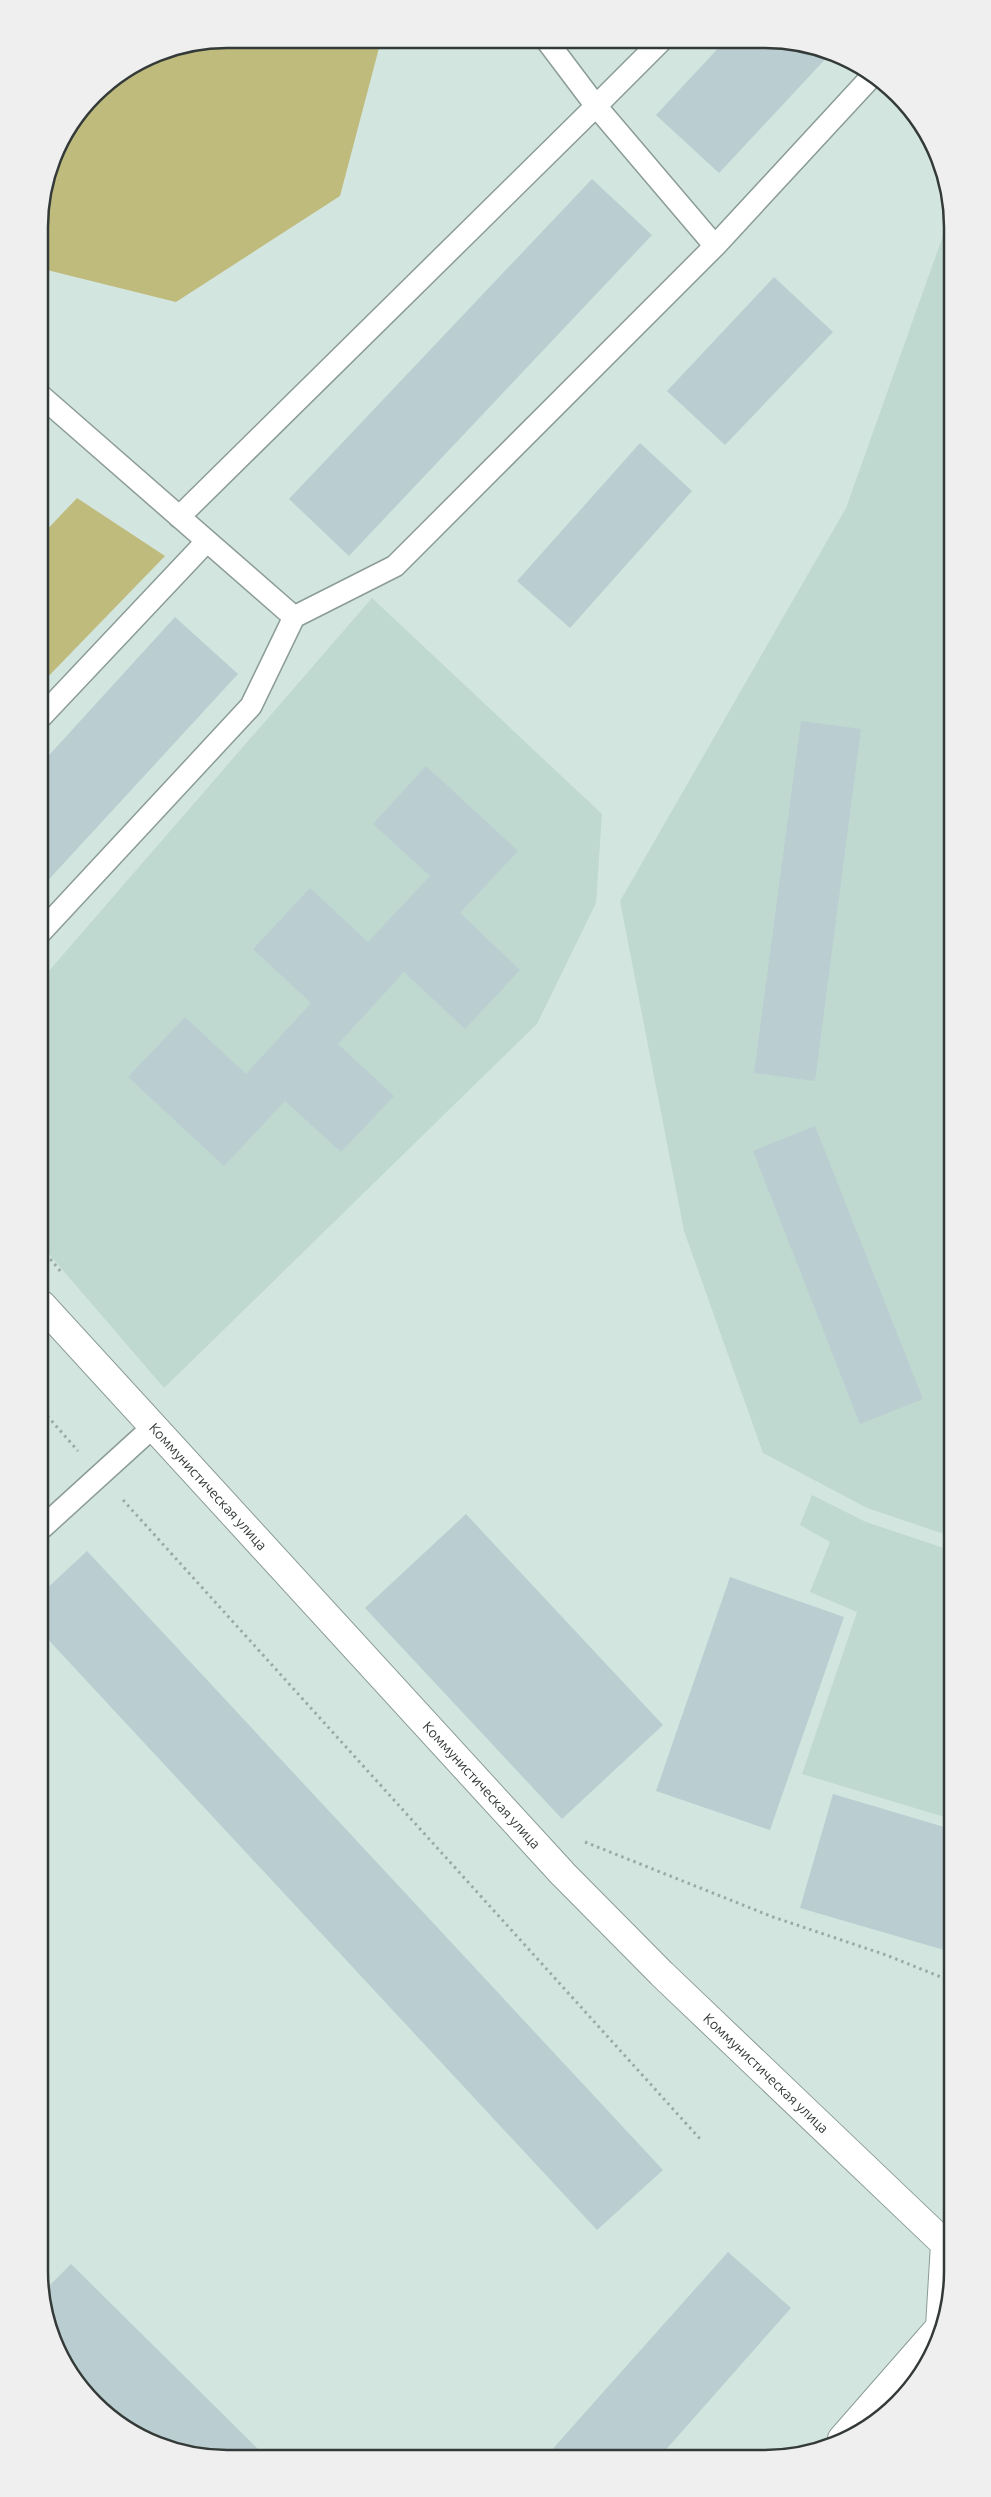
<svg xmlns="http://www.w3.org/2000/svg" width="991" height="2497" viewBox="0 0 991 2497" font-family="Ubuntu,sans-serif">
<style>
.built{fill:#bfd9d1}
.green{fill:#bfbb7d}
.building{fill:#bacdd0}
.lines{fill:none;stroke-linecap:round;stroke-linejoin:round}
.service-casing{stroke:#8b9c97;stroke-width:24}
.tertiary-casing{stroke:#8b9c97;stroke-width:30}
.path{stroke:#9caaa5;stroke-width:3;stroke-dasharray:2.5 4;stroke-linecap:butt}
.service{stroke:#fff;stroke-width:21}
.tertiary{stroke:#fff;stroke-width:28}
.labels{text-anchor:middle;dominant-baseline:central;stroke-width:4.5;stroke-linejoin:round;paint-order:stroke}
.street-label{font-size:14px;fill:#333a38;stroke:#fff}
.rim{fill:none;stroke:#333a38;stroke-width:2.5}
</style>
<rect width="100%" height="100%" fill="#d3e5df"/>
<!-- built -->
<path class="built" d="M946 227 950 1536 867 1508 763 1453 684 1231 620 901 846 508Z
M372 598 602 814 596 903 537 1024 164 1388 42 1246 41 980Z
M812 1495 866 1522 950 1550 951 1819 802 1774 857 1612 810 1592 830 1542 800 1525Z"/>
<!-- green -->
<path class="green" d="M227 39 414 40 379 48 340 196 176 302 39 268V214L58 144 103 86 155 53Z
M77 498 165 556 40 685V537Z"/>
<!-- building -->
<path class="building" d="M724 42H801L831 53 719 173 656 115Z
M592 179 652 235 349 556 289 499Z
M774 277 833 332 725 445 667 391Z
M640 443 692 491 570 628 517 581Z
M175 617 238 674 41 888V764Z
M801 721 861 729 815 1081 754 1073Z
M426 766 518 851 460 913 520 970 465 1029 404 972 338 1044 394 1096 341 1152 285 1101 224 1166 128 1077 185 1017 246 1074 311 1003 253 949 310 888 368 942 430 876 373 824Z
M815 1126 923 1399 860 1424 753 1151Z
M466 1514 663 1725 562 1819 365 1608Z
M87 1551 663 2170 597 2230 43 1634V1592Z
M730 1577 844 1617 770 1830 656 1791Z
M833 1794 951 1829V1952L800 1908Z
M728 2252 791 2308 663 2453H549Z
M71 2264 263 2454 190 2455 143 2439 103 2411 64 2365 45 2319V2290Z"/>
<g class="lines">
<defs>
<path id="service" d="M547 41 596 106 661 41
M715 246 873 75
M40 395 294 617 395 566 715 246 596 106 179 517
M41 717 207 541
M41 932 251 706 294 617
M43 1527 154 1426"/>
<g id="tertiary">
<path id="s1" d="M42 1305 563 1874 662 1974 945 2244 940 2327 842 2439"/>
</g>
</defs>
<!-- service casing -->
<use href="#service" class="service-casing"/>
<!-- tertiary casing -->
<use href="#tertiary" class="tertiary-casing"/>
<!-- path -->
<path class="path" d="M42 1249 61 1272
M43 1411 78 1451
M123 1500 701 2140
M585 1842 773 1917 886 1955 951 1981"/>
<!-- service -->
<use href="#service" class="service"/>
<!-- tertiary -->
<use href="#tertiary" class="tertiary"/>
</g>
<g class="labels">
<!-- street labels -->
<g class="street-label">
<text stroke="none"><textPath href="#s1" startOffset="246">Коммунистическая улица</textPath></text>
<text stroke="none"><textPath href="#s1" startOffset="651">Коммунистическая улица</textPath></text>
<text stroke="none"><textPath href="#s1" startOffset="1056">Коммунистическая улица</textPath></text>
</g>
</g>
<!-- crop -->
<path d="M0 0H991V2497H0ZM227 48H765A179 179 0 0 1 944 227V2271A179 179 0 0 1 765 2450H227A179 179 0 0 1 48 2271V227A179 179 0 0 1 227 48Z" fill="#efefef" fill-rule="evenodd"/>
<path class="rim" d="M227 48H765A179 179 0 0 1 944 227V2271A179 179 0 0 1 765 2450H227A179 179 0 0 1 48 2271V227A179 179 0 0 1 227 48Z"/>
</svg>
